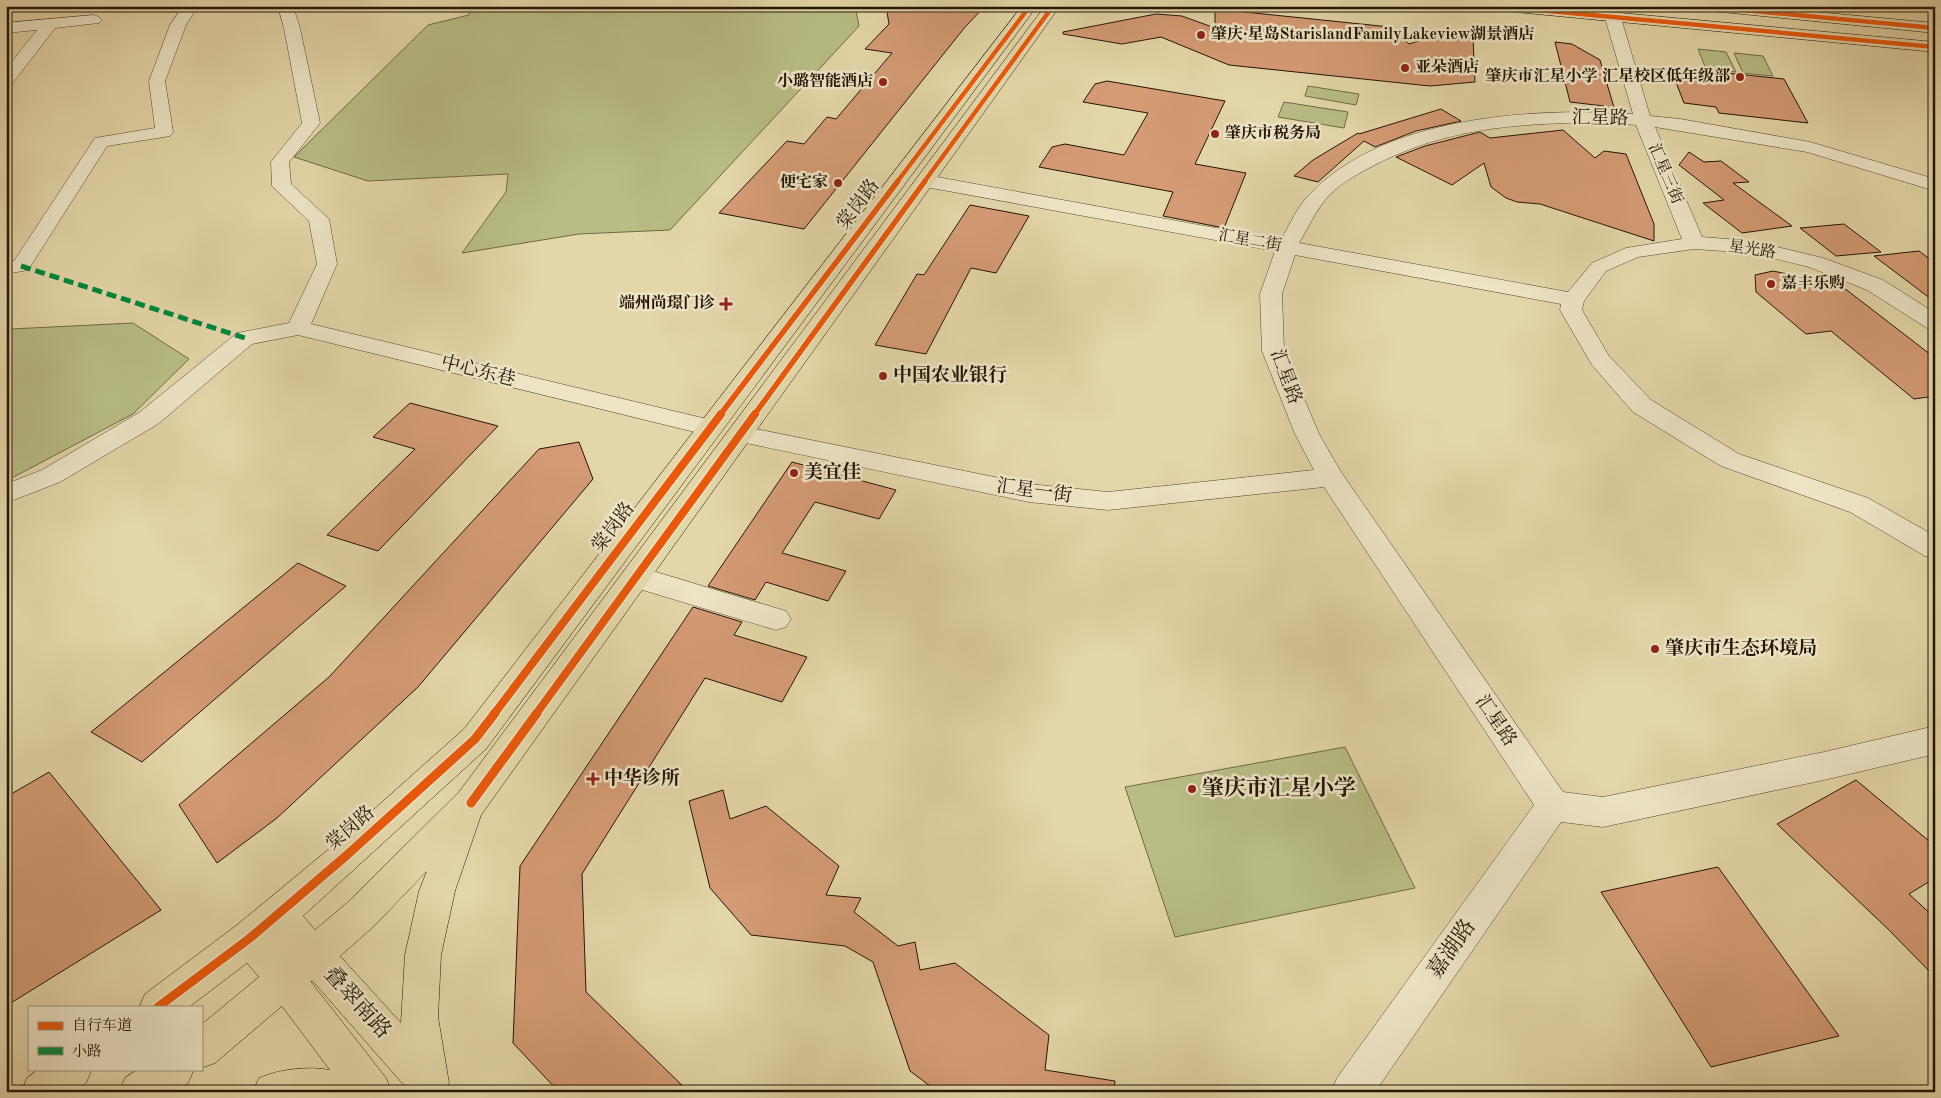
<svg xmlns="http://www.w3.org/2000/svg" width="1941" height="1098" viewBox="0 0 1941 1098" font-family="'Old Standard TT','Noto Serif SC',serif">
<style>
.green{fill:#b8bd85;stroke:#6e6a46}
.building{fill:#d49b74;stroke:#231606}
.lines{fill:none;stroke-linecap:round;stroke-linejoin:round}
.minor-casing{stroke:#53462e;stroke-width:1}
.major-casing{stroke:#231606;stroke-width:1}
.minor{fill:#ede4c6;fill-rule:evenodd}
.major{fill:#e3d6a8;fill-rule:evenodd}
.quiet{stroke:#00873e;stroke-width:5;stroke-dasharray:10 5;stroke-linecap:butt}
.cycleway-far3-casing{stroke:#ede4c6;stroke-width:6}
.cycleway-far2-casing{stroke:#ede4c6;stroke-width:8}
.cycleway-far1-casing{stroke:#ede4c6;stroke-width:11}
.cycleway-casing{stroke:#ede4c6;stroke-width:12}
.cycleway-far3{stroke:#e8590c;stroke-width:4.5}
.cycleway-far2{stroke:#e8590c;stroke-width:5.5}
.cycleway-far1{stroke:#e8590c;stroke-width:8}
.cycleway{stroke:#e8590c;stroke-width:9}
.poi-dot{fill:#8f2418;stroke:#ede4c6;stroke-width:2}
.labels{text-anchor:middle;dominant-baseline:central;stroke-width:5;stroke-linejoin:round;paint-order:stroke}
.far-poi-label{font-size:16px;font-weight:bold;fill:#231606;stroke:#ede4c6;text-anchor:start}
.far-street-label{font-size:16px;fill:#231606;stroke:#ede4c6}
.street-label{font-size:19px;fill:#231606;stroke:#ede4c6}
.poi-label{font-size:19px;font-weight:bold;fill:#231606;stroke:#ede4c6;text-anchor:start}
.near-poi-label{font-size:22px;font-weight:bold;fill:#231606;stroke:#ede4c6;text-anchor:start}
.near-street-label{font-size:22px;fill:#231606;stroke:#ede4c6}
</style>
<rect width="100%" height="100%" fill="#e3d6a8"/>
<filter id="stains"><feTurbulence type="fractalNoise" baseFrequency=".004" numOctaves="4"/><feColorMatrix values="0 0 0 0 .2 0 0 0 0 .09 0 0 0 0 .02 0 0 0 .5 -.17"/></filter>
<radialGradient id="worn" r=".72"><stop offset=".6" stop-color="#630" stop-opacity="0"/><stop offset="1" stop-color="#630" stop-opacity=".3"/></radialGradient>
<!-- green -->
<path class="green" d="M470 6H855L859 26 670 230 579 234 462 253 506 192 508 174 368 181 294 157 428 25 469 15Z
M1698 49 1726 52 1736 72 1706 69Z
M1734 53 1763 56 1773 76 1743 73Z
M1308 86 1359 94 1356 105 1305 96Z
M1284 102 1348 112 1344 128 1278 117Z
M133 323 189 359 133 414 6 481V327L11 329Z
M1345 747 1415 888 1175 937 1125 787Z"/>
<!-- building -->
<path class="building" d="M886 6H985L965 27 804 229 719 213 787 141 804 144 827 117 836 119 892 53 865 49 889 24Z
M1215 9 1390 27 1409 44 1437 35 1473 39 1475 82 1430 86 1229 65 1161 37 1122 44 1063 34V32L1156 14 1182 16 1215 28Z
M1555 42 1572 44 1600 60 1615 111H1611L1604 106 1570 102Z
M1670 67 1784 79 1808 123 1719 113 1716 107 1684 103Z
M1107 81 1225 101 1195 164 1246 173 1224 228 1163 216 1173 192 1039 167 1052 147 1065 144 1124 155 1148 113 1083 102 1095 84Z
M1441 109 1461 121 1416 131 1375 147 1364 141 1318 182 1294 176 1313 160 1358 133 1359 134Z
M1563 130 1595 158 1604 151 1626 154 1654 224V241L1540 204 1517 202 1506 198 1491 187 1484 163 1452 185 1396 157 1425 146 1480 132 1490 138Z
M1689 152 1704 162 1721 161 1749 182 1733 183 1792 226 1742 233 1703 203 1724 200 1679 165Z
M970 205 1029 216 996 273 971 268 926 354 875 345 917 274 924 275Z
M1844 224 1881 252 1836 256 1800 228Z
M1919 251 1935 263V302L1874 256Z
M1773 271 1792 275 1809 285 1835 281 1935 358V396L1914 399 1831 331 1806 334 1756 292 1755 275Z
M410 403 498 426 378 551 327 535 415 449 373 437Z
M579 442 593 479 418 687 277 818 217 863 179 805 329 677 539 449Z
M792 462 896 490 879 519 815 502 782 553 846 571 828 601 766 582 755 600 708 586Z
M298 563 346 586 142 762 91 732Z
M693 607 742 622 734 635 807 657 782 702 705 678 582 874 586 992 689 1092H559L513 1043 520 866Z
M49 772 161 910 6 1006V797Z
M1856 780 1935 846V878L1909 894 1935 918V977L1888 929 1777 824Z
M723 790 730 819 766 806 839 866 826 895 861 898 854 912 898 946 915 942 920 970 955 963 1049 1035 1045 1070 1115 1081 1114 1092H938L910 1071 873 962 845 946 751 935 710 888 689 801Z
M1718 867 1839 1036 1711 1067 1601 892Z"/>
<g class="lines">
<defs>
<path id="minor" d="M183 6H198L186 25 165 81 173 132 170 136 164 137 107 146 28 270 6 274V262L14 261 95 138 155 128 149 81 170 25Z
M278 6H293L300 28 320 123 289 162 291 184 329 219 337 264 311 324 711 420 720 422 723 428 720 434 711 436 298 335 252 344 158 424 60 482 6 503V484L42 470 140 412 237 333 289 323 317 264 309 221 272 186 271 162 302 123 284 28Z
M1613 13 1618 15 1621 18 1650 116 1680 119 1810 142 1935 179V191L1807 152 1655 127 1702 237 1752 241 1823 258 1883 280 1935 313V330L1927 328 1867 290 1809 267 1752 253 1694 249 1638 257 1606 271 1584 301 1582 310 1609 356 1651 400 1739 454 1868 498 1935 536V559L1925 556 1850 512 1721 466 1633 412 1592 365 1560 310 1561 304 1295 255 1282 294 1284 351 1319 434 1341 472 1563 792 1603 797 1824 752 1935 726V754L1824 780 1603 827 1561 822 1375 1092H1331L1337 1078 1534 805 1324 487 1108 510 1029 502 741 442 732 440 729 434 732 428 741 426 1029 484 1108 492 1314 470 1295 434 1262 351 1260 294 1275 251 926 187 919 185 917 181 919 177 926 175 1281 240C1289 226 1297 207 1309 195 1382 117 1532 107 1633 114L1605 18 1608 15ZM1600 122 1636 125 1682 239 1626 248 1592 263 1568 292 1299 243C1307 230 1313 216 1322 204 1332 189 1352 177 1367 169 1444 127 1515 124 1600 122Z
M94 15 99 17 102 20 99 23 55 28 12 84 6 85V69L37 30 6 33V23Z
M636 566 786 611 791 619 786 627 776 630 626 585 622 577 626 569Z"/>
<path id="major" d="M1022 6H1037L486 749 303 916 315 930 348 902 459 792 1045 6H1060L481 815 455 891 441 955 438 1017 449 1083 445 1092H410L312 980 311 982 386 1078 392 1092H253L259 1078C280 1069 308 1066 330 1070L282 1006 215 1063 201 1068V1025L259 977 247 963 189 1007H139L145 994 237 925 335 844 464 729ZM427 871 419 891 405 955 401 1023 340 956 374 926Z
M1487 6H1545L1935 42V52L1494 10 1489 9Z
M1694 6H1752L1935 23V33L1701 10 1696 9Z
M39 1069H92L86 1083 74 1092H21L27 1078Z
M138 1069H194L188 1083 175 1092H119L125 1078Z"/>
</defs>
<!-- minor casing -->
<use href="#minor" class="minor-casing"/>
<!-- major casing -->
<use href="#major" class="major-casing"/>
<!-- minor -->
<use href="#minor" class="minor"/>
<!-- major -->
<use href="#major" class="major"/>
<!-- quiet -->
<path class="quiet" d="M21 266 245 338"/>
<defs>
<path id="cycleway-far3" d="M1494 6 1935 47
M1701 6 1935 28
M897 182 1030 6
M924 182 1053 6"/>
<path id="cycleway-far2" d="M720 415 898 181
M754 415 925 181"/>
<path id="cycleway-far1" d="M494 714 721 414
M536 714 755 414"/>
<path id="cycleway" d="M471 803 537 713
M158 1007 250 938 347 855 475 739 495 713"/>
</defs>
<!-- cycleway-far3 casing -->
<use href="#cycleway-far3" class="cycleway-far3-casing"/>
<!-- cycleway-far2 casing -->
<use href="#cycleway-far2" class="cycleway-far2-casing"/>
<!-- cycleway-far1 casing -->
<use href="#cycleway-far1" class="cycleway-far1-casing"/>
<!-- cycleway casing -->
<use href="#cycleway" class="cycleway-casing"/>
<!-- cycleway-far3 -->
<use href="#cycleway-far3" class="cycleway-far3"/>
<!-- cycleway-far2 -->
<use href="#cycleway-far2" class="cycleway-far2"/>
<!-- cycleway-far1 -->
<use href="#cycleway-far1" class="cycleway-far1"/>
<!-- cycleway -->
<use href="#cycleway" class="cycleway"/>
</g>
<!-- markers -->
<g class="poi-dot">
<circle cx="1201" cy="35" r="5"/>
<circle cx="1405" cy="68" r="5"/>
<circle cx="1740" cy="77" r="5"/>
<circle cx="883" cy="82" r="5"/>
<circle cx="1215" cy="134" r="5"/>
<circle cx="838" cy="183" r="5"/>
<circle cx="1771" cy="284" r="5"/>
<path d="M723.5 296.5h5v5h5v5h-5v5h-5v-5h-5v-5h5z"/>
<circle cx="883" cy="376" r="5"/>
<circle cx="794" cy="473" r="5"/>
<circle cx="1655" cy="649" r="5"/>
<path d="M590.5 771.5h5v5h5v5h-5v5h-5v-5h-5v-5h5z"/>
<circle cx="1192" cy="789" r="5"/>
</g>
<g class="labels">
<!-- far-poi labels -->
<g class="far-poi-label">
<text x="1211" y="35">肇庆·星岛StarislandFamilyLakeview湖景酒店</text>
<text x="1415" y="68">亚朵酒店</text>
<text x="1730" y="77" text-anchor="end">肇庆市汇星小学 汇星校区低年级部</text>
<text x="873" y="82" text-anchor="end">小璐智能酒店</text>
<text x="1225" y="134">肇庆市税务局</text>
<text x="828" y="183" text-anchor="end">便宅家</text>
<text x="1781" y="284">嘉丰乐购</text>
<text x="715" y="304" text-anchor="end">端州尚璟门诊</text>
</g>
<!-- far-street labels -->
<g class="far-street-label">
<text transform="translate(1665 174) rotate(67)">汇星三街</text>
<text transform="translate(1250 241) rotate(10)">汇星二街</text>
<text transform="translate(1752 250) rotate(9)">星光路</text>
</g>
<!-- street labels -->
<g class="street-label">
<text transform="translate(1600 119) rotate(1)">汇星路</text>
<text transform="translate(859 205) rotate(-53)">棠岗路</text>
<text transform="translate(478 372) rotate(14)">中心东巷</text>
<text transform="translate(1285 377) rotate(70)">汇星路</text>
<text transform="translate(1034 492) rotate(8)">汇星一街</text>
<text transform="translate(614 528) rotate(-53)">棠岗路</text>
<text transform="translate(1495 721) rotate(56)">汇星路</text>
<text transform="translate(351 829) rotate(-41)">棠岗路</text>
</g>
<!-- poi labels -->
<g class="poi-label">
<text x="893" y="376">中国农业银行</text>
<text x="804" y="473">美宜佳</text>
<text x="1665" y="649">肇庆市生态环境局</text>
<text x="604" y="779">中华诊所</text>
</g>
<!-- near-poi labels -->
<g class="near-poi-label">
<text x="1202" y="789">肇庆市汇星小学</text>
</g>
<!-- near-street labels -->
<g class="near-street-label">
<text transform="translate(1452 949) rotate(-55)">嘉湖路</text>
<text transform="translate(357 1003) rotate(48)">叠翠南路</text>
</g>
</g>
<!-- margin -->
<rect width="1941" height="1098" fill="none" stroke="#e3d6a8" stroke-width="25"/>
<rect x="8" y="8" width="1926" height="1083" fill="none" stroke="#231606" stroke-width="2.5"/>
<rect x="12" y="12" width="1916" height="1073" fill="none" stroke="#231606"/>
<!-- legend -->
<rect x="28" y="1006" width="175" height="65" fill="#ede4c6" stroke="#9c9279"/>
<rect x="38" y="1022" width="25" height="8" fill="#e8590c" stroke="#9c9279"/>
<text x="72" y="1030" font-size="15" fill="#231606">自行车道</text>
<rect x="38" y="1047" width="25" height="8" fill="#00873e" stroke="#9c9279"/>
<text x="72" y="1056" font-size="15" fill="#231606">小路</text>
<rect width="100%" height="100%" filter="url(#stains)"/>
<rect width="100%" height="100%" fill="url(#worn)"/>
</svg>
